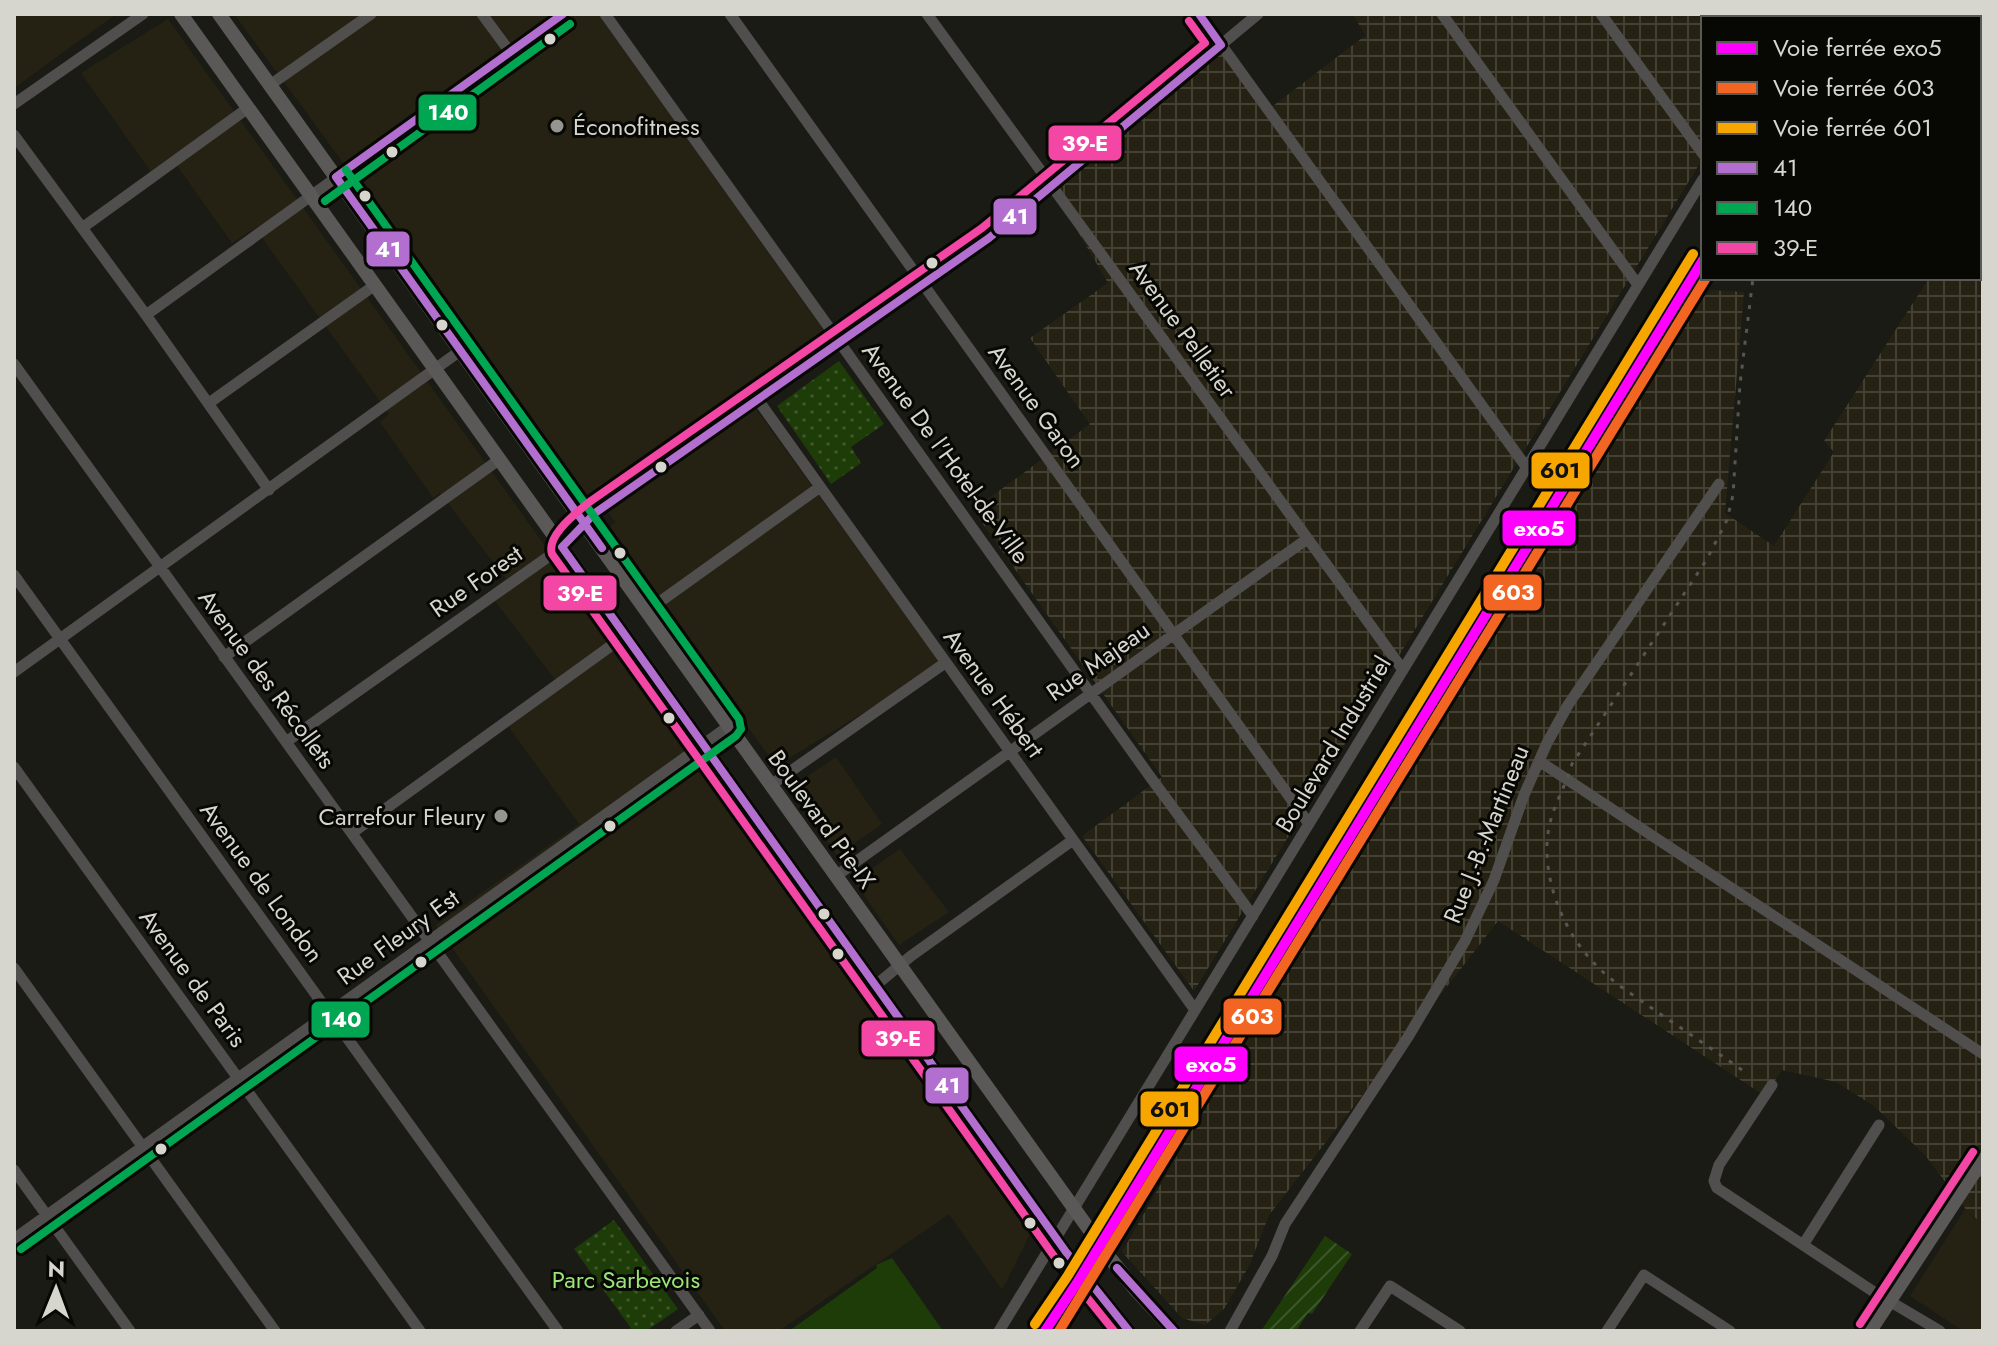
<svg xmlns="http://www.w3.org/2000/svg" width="1997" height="1345" viewBox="0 0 1997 1345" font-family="Jost,sans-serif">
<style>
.built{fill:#252213}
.industrial{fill:url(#industrial-grid)}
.grass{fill:#1d3c08}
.park{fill:url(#park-dots)}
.garden{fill:url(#garden-furrows)}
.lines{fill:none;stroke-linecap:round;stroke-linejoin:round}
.minor{stroke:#514f4e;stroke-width:11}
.major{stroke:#5b5957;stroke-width:14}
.rail{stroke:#565652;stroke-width:3;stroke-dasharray:4 8;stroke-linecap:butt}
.bus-1-casing{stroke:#070704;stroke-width:14}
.bus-2-casing{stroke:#070704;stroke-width:14}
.bus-3-casing{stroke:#070704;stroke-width:14}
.bus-1{stroke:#b36fd0;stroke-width:8}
.bus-2{stroke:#00a651;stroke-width:8}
.bus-3{stroke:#f346a5;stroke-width:8}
.rail-1-casing{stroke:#070704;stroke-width:16}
.rail-2-casing{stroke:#070704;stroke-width:16}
.rail-3-casing{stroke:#070704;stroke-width:16}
.rail-1{stroke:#f0f;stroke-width:10}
.rail-2{stroke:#f26522;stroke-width:10}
.rail-3{stroke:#f7a600;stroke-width:10}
.bus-dot{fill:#d6d5ce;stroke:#070704;stroke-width:3}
.poi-dot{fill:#95948e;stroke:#070704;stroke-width:3}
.labels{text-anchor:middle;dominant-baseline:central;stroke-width:6;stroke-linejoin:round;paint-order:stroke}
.poi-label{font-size:24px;fill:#d6d5ce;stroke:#070704;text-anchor:start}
.street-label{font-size:24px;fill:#d6d5ce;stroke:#070704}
.park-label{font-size:24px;fill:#9ae478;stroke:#070704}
.line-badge{stroke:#070704;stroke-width:3}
.badge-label{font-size:22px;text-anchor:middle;font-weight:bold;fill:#fff}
.pale-badge-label{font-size:22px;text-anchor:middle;font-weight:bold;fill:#111}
</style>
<defs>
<pattern id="industrial-grid" width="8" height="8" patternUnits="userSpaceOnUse" patternTransform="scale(2)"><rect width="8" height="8" fill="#252213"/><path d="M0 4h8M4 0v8" fill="none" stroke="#444134"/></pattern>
<pattern id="park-dots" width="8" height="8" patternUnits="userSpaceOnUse" patternTransform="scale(2)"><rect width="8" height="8" fill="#1d3c08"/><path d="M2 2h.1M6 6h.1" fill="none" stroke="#3d572b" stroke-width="1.8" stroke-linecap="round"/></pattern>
<pattern id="garden-furrows" width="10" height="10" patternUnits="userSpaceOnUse" patternTransform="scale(2)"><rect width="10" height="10" fill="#1d3c08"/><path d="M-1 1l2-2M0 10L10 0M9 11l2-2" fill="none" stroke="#3d572b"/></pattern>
</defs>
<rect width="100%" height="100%" fill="#1b1b16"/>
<!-- built -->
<path class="built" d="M14 14H116L14 88Z
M234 14H357L362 20 371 14H598L830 339 748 398 942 665 776 766 606 530 615 522 596 495 584 500 361 187Z
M168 19 1033 1228 1002 1290 949 1214 779 1331H725L436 925 579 824 509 727 560 686 488 592 506 579 440 493 433 498 380 422 389 414 255 228 232 243 171 157 151 172 81 73Z
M836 757 882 824 837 855 790 788Z
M900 849 949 912 899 945 854 881Z
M1965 1209 1983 1225V1331H1963L1910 1296Z"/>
<!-- industrial -->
<path class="industrial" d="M1352 14H1791L1788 18H1703V158L1194 991 1082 836 1162 777 973 510 1090 424 1030 338 1108 283 1051 186 1221 45 1269 109 1366 35Z
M1983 186V1224L1968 1212 1925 1155 1874 1106 1836 1082 1782 1070 1765 1096 1498 921 1269 1215 1249 1266 1224 1309 1205 1325 1182 1318 1122 1252 1642 343 1712 290 1744 292 1725 513 1774 546 1834 452 1824 441 1929 278H1979V193Z"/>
<!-- grass -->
<path class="grass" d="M892 1258 943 1331H789L877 1268 876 1265Z"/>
<!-- park -->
<path class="park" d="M839 361 884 424 851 447 861 463 831 484 777 406Z
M614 1220 678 1309 646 1331H633L574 1249Z"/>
<!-- garden -->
<path class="garden" d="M1325 1236 1352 1254 1312 1314 1308 1313 1296 1331H1261Z"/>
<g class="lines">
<!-- minor -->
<path class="minor" d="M482 14 510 52
M605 14 1151 778 1253 916
M730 14 1309 824
M927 14 1403 670
M1199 14 1527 468
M1442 14 1638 285
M1601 14 1703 154
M1758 14 1761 18
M1801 18 1804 14
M270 85 371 14
M14 104 143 14
M14 135 146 315 269 490
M82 228 248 108
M146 315 563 14
M14 364 710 1331
M758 400 1195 1010
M209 403 375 285
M14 575 558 1331
M647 611 820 487
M224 657 500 459
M14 672 460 351
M286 742 562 547 583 523 595 513 989 238 1258 14
M1539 761 1983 1054
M14 767 420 1331
M771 785 945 663
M352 833 626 635
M836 876 1307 539
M14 968 275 1331
M876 985 911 956 1073 840
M1772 1085 1719 1165 1714 1181 1717 1188 1874 1292 1940 1331
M14 1170 130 1331
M14 1239 729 726
M1803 1245 1879 1125
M676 1331 699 1315
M999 1331 1703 179
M1230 1331 1272 1256 1285 1224 1408 1037 1465 941 1494 880 1524 795 1547 743 1568 705 1719 484
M1360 1331 1390 1286 1460 1331
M1607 1331 1644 1275 1730 1331"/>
<!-- major -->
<path class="major" d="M181 14 1066 1252 1129 1331
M219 14 1106 1253 1134 1288 1174 1331
M1870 1331 1983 1159"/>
<!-- rail -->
<path class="rail" d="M1870 18 1872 14
M1742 1070C1714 1050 1685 1031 1656 1011 1635 996 1611 982 1593 962 1561 928 1540 873 1549 827 1554 803 1566 786 1572 764L1707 559 1727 520 1733 495 1740 384 1753 278"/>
<defs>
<path id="bus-1" d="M563 14 336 177 602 548
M1117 1268 1174 1331
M1129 1331 1066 1252 562 547 595 513 989 238 1221 45 1199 14"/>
<path id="bus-2" d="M325 201 570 24
M21 1249 736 736 741 729 739 719 346 170"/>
<path id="bus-3" d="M1860 1324 1973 1152
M1114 1331 1056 1259 552 554C546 536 575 514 588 503L982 228 1205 43 1189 21"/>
</defs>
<!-- bus-1 casing -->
<use href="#bus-1" class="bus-1-casing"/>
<!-- bus-2 casing -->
<use href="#bus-2" class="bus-2-casing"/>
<!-- bus-3 casing -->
<use href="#bus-3" class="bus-3-casing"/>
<!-- bus-1 -->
<use href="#bus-1" class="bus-1"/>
<!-- bus-2 -->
<use href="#bus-2" class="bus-2"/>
<!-- bus-3 -->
<use href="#bus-3" class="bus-3"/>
<defs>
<path id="rail-1" d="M1045 1331 1077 1283 1703 260"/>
<path id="rail-2" d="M1059 1331 1706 278"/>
<path id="rail-3" d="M1035 1324 1067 1277 1693 254"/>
</defs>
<!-- rail-1 casing -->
<use href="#rail-1" class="rail-1-casing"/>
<!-- rail-2 casing -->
<use href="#rail-2" class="rail-2-casing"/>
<!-- rail-3 casing -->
<use href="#rail-3" class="rail-3-casing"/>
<!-- rail-1 -->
<use href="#rail-1" class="rail-1"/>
<!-- rail-2 -->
<use href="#rail-2" class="rail-2"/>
<!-- rail-3 -->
<use href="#rail-3" class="rail-3"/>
</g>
<!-- markers -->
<g class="bus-dot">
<circle cx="550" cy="39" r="7"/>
<circle cx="392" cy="152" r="7"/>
<circle cx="365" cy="196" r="7"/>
<circle cx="932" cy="263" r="7"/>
<circle cx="442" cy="325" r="7"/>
<circle cx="661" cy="467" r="7"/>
<circle cx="620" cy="553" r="7"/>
<circle cx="669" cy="718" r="7"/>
<circle cx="610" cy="826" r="7"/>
<circle cx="824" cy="914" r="7"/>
<circle cx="838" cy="954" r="7"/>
<circle cx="421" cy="962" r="7"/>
<circle cx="161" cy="1149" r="7"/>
<circle cx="1030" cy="1223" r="7"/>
<circle cx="1059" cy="1263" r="7"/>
</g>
<g class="poi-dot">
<circle cx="557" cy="126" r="8"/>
<circle cx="501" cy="816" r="8"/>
</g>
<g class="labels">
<!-- poi labels -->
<g class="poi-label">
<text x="573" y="126">Éconofitness</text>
<text x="485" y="816" text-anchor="end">Carrefour Fleury</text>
</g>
<!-- street labels -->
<g class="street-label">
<text transform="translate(1183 329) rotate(54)">Avenue Pelletier</text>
<text transform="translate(1037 406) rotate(54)">Avenue Garon</text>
<text transform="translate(946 453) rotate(54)">Avenue De l'Hotel-de-Ville</text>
<text transform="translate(476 581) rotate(-35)">Rue Forest</text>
<text transform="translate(1098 661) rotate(-35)">Rue Majeau</text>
<text transform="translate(267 679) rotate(54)">Avenue des Récollets</text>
<text transform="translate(994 693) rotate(54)">Avenue Hébert</text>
<text transform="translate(1333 744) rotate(-59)">Boulevard Industriel</text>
<text transform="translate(822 819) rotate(54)">Boulevard Pie-IX</text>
<text transform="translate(1486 834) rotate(-68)">Rue J.-B.-Martineau</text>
<text transform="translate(262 882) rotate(54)">Avenue de London</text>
<text transform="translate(398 937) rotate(-36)">Rue Fleury Est</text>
<text transform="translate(193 978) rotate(54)">Avenue de Paris</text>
</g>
<!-- park labels -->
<g class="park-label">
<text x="626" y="1279">Parc Sarbevois</text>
</g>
</g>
<g class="line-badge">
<rect x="417" y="93" width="61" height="39" rx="8" fill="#00a651"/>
<rect x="1047" y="124" width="76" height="38" rx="8" fill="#f346a5"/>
<rect x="992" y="197" width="46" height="39" rx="8" fill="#b36fd0"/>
<rect x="365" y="230" width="46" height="38" rx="8" fill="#b36fd0"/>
<rect x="1530" y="451" width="61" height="39" rx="8" fill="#f7a600"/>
<rect x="1501" y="509" width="76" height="38" rx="8" fill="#f0f"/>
<rect x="1482" y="573" width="61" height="39" rx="8" fill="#f26522"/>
<rect x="542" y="574" width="76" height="38" rx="8" fill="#f346a5"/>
<rect x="1222" y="997" width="61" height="39" rx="8" fill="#f26522"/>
<rect x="310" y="1000" width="61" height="39" rx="8" fill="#00a651"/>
<rect x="860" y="1019" width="76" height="39" rx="8" fill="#f346a5"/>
<rect x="1173" y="1045" width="76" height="38" rx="8" fill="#f0f"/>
<rect x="924" y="1066" width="46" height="39" rx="8" fill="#b36fd0"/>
<rect x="1139" y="1090" width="61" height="38" rx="8" fill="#f7a600"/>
</g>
<g class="badge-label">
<text x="448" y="120">140</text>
<text x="1085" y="151">39-E</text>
<text x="1015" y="224">41</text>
<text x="388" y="257">41</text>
<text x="1539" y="536">exo5</text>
<text x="1513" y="600">603</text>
<text x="580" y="601">39-E</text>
<text x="1252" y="1024">603</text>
<text x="341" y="1027">140</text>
<text x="898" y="1046">39-E</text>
<text x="1211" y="1072">exo5</text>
<text x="947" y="1093">41</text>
</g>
<g class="pale-badge-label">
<text x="1560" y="478">601</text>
<text x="1170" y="1117">601</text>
</g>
<!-- border -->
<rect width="1997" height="1345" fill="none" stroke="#d6d5ce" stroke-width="32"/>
<!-- legend -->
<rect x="1701" y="16" width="280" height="264" fill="#070704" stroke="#5a5955" stroke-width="2"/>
<rect x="1717" y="42" width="40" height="12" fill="#ff00ff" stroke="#5a5955" stroke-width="2"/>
<text x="1773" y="56" font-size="24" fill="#d6d5ce">Voie ferrée exo5</text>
<rect x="1717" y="82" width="40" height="12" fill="#f26522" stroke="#5a5955" stroke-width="2"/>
<text x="1773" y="96" font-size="24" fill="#d6d5ce">Voie ferrée 603</text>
<rect x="1717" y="122" width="40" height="12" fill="#f7a600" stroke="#5a5955" stroke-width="2"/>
<text x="1773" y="136" font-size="24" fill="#d6d5ce">Voie ferrée 601</text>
<rect x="1717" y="162" width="40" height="12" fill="#b36fd0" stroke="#5a5955" stroke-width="2"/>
<text x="1773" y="176" font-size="24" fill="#d6d5ce">41</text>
<rect x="1717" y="202" width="40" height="12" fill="#00a651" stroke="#5a5955" stroke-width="2"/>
<text x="1773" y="216" font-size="24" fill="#d6d5ce">140</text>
<rect x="1717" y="242" width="40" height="12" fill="#f346a5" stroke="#5a5955" stroke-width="2"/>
<text x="1773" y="256" font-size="24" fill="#d6d5ce">39-E</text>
<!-- north arrow -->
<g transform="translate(56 1289) rotate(1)" stroke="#070704" stroke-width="6" paint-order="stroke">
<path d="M0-6L14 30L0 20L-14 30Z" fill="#d6d5ce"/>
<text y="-12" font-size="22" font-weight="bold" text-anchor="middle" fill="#d6d5ce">N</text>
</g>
</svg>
